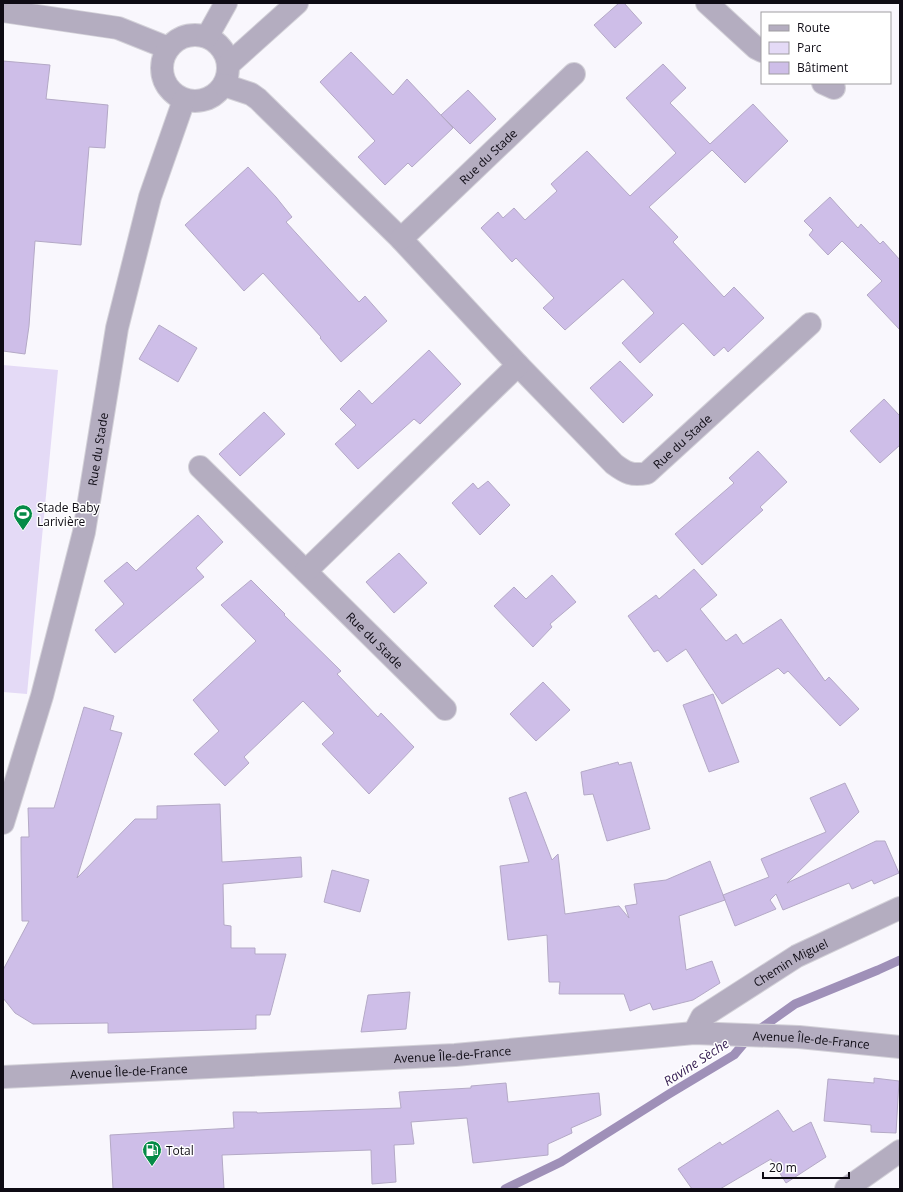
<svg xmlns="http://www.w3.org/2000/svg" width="903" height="1192" viewBox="0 0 903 1192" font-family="'Open Sans',sans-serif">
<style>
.green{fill:#e4daf6}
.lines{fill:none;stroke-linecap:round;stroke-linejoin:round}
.stream{stroke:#9f90b8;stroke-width:9}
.building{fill:#cebee8;stroke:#b4a9c6}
.minor-casing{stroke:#d3d1d8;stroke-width:24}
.tertiary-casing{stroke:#d3d1d8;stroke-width:24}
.minor{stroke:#b4adc0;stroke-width:22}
.tertiary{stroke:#b4adc0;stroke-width:22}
.labels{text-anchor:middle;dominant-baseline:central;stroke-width:3;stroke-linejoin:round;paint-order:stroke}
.street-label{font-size:12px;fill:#0e0b14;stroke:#fff}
.poi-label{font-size:12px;fill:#0e0b14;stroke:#fff;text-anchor:start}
.water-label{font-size:13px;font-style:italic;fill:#3a2256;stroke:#fff}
</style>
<rect width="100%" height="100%" fill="#f9f7fd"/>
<!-- green -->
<path class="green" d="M3 365 58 370 27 694 3 692Z"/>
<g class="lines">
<!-- stream -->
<path class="stream" d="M505 1189 561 1162 669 1094 734 1055 750 1036 795 1004 878 970 900 960"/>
</g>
<!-- building -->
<path class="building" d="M619 3H624L642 23 615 48 594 25Z
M351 52 393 95 407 79 453 128 412 167 408 163 385 185 358 157 375 141 320 82Z
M3 61 50 65 46 99 108 105 105 148 89 147 81 245 35 241 29 326 25 354 3 351Z
M663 64 686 88 670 103 710 144 753 104 788 141 745 183 712 150 649 207 678 237 673 242 724 297 734 287 764 318 728 352 724 347 714 356 683 323 640 363 622 343 654 313 623 279 565 330 543 308 554 298 516 258 512 262 481 228 498 212 503 218 514 208 525 220 557 191 551 184 587 151 630 196 676 153 626 98Z
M468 90 496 119 470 144 441 115Z
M248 167 276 197 292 217 286 222 359 302 365 296 387 321 341 362 320 338 321 337 263 273 244 291 185 225Z
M830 197 858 228 861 224 880 244 883 241 900 260V330L867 295 882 281 842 241 828 255 809 235 813 230 804 221Z
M159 325 197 348 178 382 139 359Z
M429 350 461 384 420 424 414 419 358 469 335 444 356 425 340 409 359 390 372 404Z
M620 361 653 395 623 423 590 388Z
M884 399 900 416V445L880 463 850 431Z
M264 412 285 434 240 476 219 454Z
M758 451 787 482 760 507 763 510 702 565 675 534 734 483 729 478Z
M488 481 510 505 480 535 452 503 473 483 478 489Z
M198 515 223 542 196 568 204 577 115 653 95 630 124 604 104 581 127 562 136 571Z
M399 553 427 583 394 613 366 582Z
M694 569 717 595 700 609 726 641 736 634 743 644 781 619 825 681 829 677 859 709 840 726 788 671 784 674 778 668 722 704 686 649 667 662 658 650 654 652 628 616 656 595 659 599Z
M552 575 576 602 550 624 552 627 533 647 494 606 514 587 526 599Z
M251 580 285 614 284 615 341 671 337 674 378 717 381 713 414 747 369 794 322 744 334 733 303 701 244 757 249 763 225 786 194 754 219 731 193 700 256 641 221 605Z
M543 682 570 710 536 741 510 714Z
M713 694 739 762 709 772 683 705Z
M84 707 114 716 110 730 122 733 77 878 135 819H157V806L220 804 222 862 301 857 302 877 223 884 224 925 231 926V948H255V954H286L270 1015H256V1029L108 1033V1023L33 1024 15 1013 3 998V970L29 921H22L21 850V837H29L28 808H54Z
M618 762 619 765 631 762 650 829 607 841 593 794 584 795 581 772Z
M845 783 859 812 787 883 876 841H885L899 873 874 884 872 880 852 889 849 883 783 910 776 894 770 900 776 909 735 926 723 895 769 877 761 859 826 832 810 798Z
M526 792 552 860 558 854 565 914 619 906 629 918 625 906 637 904 634 884 666 880 710 861 725 900 679 916 686 970 712 961 720 983 693 1000 653 1010 650 1003 630 1011 624 994H559L560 982H549L547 935 508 940 500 866 529 862 509 798Z
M332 870 369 880 360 912 324 902Z
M410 992 406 1029 361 1032 368 995Z
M874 1078 899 1081 896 1133 871 1132V1125L824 1121 828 1079 874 1083Z
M506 1083 508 1102 599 1093 601 1115 571 1128 572 1133 548 1144V1155L473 1163 467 1118 411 1122 414 1144 394 1145 396 1182 372 1184 371 1150 222 1155 224 1189H113L110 1135 234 1128 233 1112H257V1113L401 1108 399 1092 471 1088V1086Z
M778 1110 793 1132 811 1122 826 1157 786 1183 771 1159 720 1189H692L678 1169 720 1142 722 1145Z"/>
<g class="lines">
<defs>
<g id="minor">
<path d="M707 3 756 48 762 51"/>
<path d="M3 11 118 28 168 48"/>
<circle cx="195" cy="68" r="33"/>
<path d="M207 37 226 3"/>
<path d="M228 65 297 3"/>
<path d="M823 83 834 88"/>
<path id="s1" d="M224 85 251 94 258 99 401 239 518 365 614 464C626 473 632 476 647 473L810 324"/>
<path id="s2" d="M401 239 574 74"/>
<path id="s3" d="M200 467 445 709"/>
<path d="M306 571 518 365"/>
<path id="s4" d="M3 823 42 696 84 532 117 328 150 197 184 100"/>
<path id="s5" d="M694 1033 702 1017 797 956 900 908"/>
<path d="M846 1189 900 1151"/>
</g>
<g id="tertiary">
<path id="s6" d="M3 1077 455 1055 694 1033 799 1037 900 1047"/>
</g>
</defs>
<!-- minor casing -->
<use href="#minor" class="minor-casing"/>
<!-- tertiary casing -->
<use href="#tertiary" class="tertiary-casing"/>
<!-- minor -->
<use href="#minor" class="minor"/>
<!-- tertiary -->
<use href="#tertiary" class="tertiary"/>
</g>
<!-- icons -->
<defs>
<symbol id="stadium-pin" viewBox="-11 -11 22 30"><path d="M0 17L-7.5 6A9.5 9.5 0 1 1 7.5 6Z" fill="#058b47" stroke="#fff"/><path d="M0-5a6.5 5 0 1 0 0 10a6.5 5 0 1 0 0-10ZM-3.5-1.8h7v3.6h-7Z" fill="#fff"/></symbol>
<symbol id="fuel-pin" viewBox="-11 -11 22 30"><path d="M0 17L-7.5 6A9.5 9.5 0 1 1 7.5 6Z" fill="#058b47" stroke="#fff"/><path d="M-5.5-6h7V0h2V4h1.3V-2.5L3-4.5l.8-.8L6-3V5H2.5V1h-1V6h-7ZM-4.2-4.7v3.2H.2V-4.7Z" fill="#fff"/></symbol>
</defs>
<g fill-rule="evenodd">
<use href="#stadium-pin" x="12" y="503" width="22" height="30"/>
<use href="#fuel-pin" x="141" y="1139" width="22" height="30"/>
</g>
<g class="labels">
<!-- street labels -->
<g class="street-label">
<text stroke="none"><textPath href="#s2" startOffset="120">Rue du Stade</textPath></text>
<text stroke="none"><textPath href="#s1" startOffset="630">Rue du Stade</textPath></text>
<text stroke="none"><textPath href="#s4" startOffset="386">Rue du Stade</textPath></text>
<text stroke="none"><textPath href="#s3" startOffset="246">Rue du Stade</textPath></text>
<text stroke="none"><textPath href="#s5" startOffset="122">Chemin Miguel</textPath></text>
<text stroke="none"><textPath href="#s6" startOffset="810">Avenue Île-de-France</textPath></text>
<text stroke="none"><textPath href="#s6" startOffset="450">Avenue Île-de-France</textPath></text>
<text stroke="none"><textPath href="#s6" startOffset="126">Avenue Île-de-France</textPath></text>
</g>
<!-- poi labels -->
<g class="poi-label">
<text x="37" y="507">Stade Baby<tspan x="37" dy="14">Larivière</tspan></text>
<text x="166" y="1150">Total</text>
</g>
<!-- water labels -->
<g class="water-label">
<text transform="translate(696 1062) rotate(-33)">Ravine Sèche</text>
</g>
</g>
<!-- border -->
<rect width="903" height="1192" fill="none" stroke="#0e0b14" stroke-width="8"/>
<!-- legend -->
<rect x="761" y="12" width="130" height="72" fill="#ffffff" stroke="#9f9da1"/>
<rect x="769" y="25" width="20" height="6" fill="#b4adc0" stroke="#9f9da1"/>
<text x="797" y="32" font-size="12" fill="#0e0b14">Route</text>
<rect x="769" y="42" width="20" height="12" fill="#e4daf6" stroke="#9f9da1"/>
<text x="797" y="52" font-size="12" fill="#0e0b14">Parc</text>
<rect x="769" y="62" width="20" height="12" fill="#cebee8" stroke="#9f9da1"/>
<text x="797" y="72" font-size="12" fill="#0e0b14">Bâtiment</text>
<!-- scale -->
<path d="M763 1172v6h86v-6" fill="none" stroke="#0e0b14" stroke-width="2"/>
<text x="769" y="1172" font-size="12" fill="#0e0b14" stroke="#ffffff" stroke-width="3" paint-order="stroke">20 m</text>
</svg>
